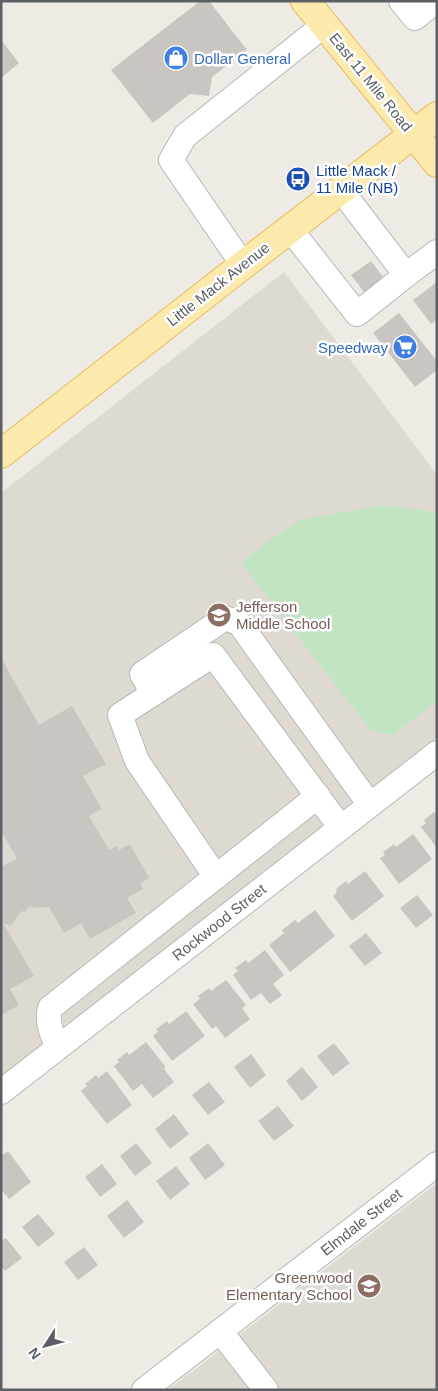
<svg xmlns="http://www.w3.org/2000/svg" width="438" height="1391" viewBox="0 0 438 1391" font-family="Arial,sans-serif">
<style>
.education{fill:#dedad2}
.green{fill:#c3e4c2}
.building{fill:#c9c6c1}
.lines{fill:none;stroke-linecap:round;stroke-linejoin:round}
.minor-casing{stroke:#b4b7ba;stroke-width:26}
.major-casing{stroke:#eabd61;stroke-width:30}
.minor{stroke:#fff;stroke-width:24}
.major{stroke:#fbeaac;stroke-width:28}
.labels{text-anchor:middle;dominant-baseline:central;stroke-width:5;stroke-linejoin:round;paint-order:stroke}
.shop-label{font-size:15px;fill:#366cbe;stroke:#fff;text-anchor:start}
.street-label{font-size:15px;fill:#5c6064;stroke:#fff}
.transit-label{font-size:15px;fill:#164399;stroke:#fff;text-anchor:start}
.education-label{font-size:15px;fill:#785e54;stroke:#fff;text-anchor:start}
</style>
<rect width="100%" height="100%" fill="#eeebe4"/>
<!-- education -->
<path class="education" d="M284 272 437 475V738L1 1077V493Z
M437 1183V1390H168Z"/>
<!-- green -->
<path class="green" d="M384 505 423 510 437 514V701L393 735 371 731 241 563 265 543 300 520Z"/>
<!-- building -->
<path class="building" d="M200 1H209L247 50 212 77 209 96 190 94 153 123 111 70Z
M1 40 19 63 1 78Z
M371 261 387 282 367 296 351 275Z
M437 282V320L431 324 413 300Z
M399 313 437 361V370L415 387 373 333Z
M1 658 39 725 72 706 106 764 83 776 102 809 89 816 109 850 117 846 119 850 130 844 149 878 140 884 143 889 127 898 136 913 90 939 81 923 64 933 49 907 35 908 29 906 25 912 21 911 11 926 3 923 34 976 10 989 19 1005 1 1015V867L17 858 1 831Z
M434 812 437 814V848L421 827 426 823 424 820Z
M413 834 432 859 399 884 380 858 385 855 383 852 394 844 396 847Z
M365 871 384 896 352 921 333 896 337 892 336 889 346 881 348 884Z
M417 895 433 915 416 928 400 908Z
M315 910 335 936 290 972 269 945 284 933 282 930 295 920 298 923Z
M366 933 382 953 365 966 349 946Z
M265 950 284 975 273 984 282 995 270 1004 261 993 251 1000 233 975 238 971 235 968 246 960 248 963Z
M226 980 246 1005 242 1008 250 1019 225 1038 216 1026 212 1029 193 1004 200 999 198 996 209 988 211 991Z
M186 1011 205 1036 172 1061 153 1036 158 1032 156 1029 167 1021 169 1024Z
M146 1042 165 1066 164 1069 174 1082 153 1098 142 1084 133 1091 114 1066 119 1062 117 1060 127 1052 129 1055Z
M334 1043 350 1063 333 1076 317 1056Z
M251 1054 266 1075 250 1088 234 1067Z
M302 1067 318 1087 302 1101 286 1081Z
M107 1071 132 1105 107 1124 81 1091 87 1086 85 1084 96 1075 98 1078Z
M209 1082 225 1102 208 1115 192 1095Z
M278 1106 294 1126 274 1141 258 1121Z
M174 1114 189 1134 170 1149 155 1129Z
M136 1143 152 1163 135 1176 120 1156Z
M208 1143 225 1165 205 1180 189 1158Z
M8 1151 31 1182 9 1199 1 1189V1156Z
M102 1164 117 1184 100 1197 85 1177Z
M176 1166 190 1184 170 1200 156 1181Z
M127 1200 144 1222 124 1238 107 1216Z
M38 1214 55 1234 38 1247 22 1227Z
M6 1238 22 1258 5 1271 1 1266V1241Z
M84 1247 98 1265 78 1280 64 1262Z"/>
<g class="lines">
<defs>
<path id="minor" d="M401 1 415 18 436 1
M290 229 357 314 406 275 341 190
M243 265 171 160 185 136 324 25
M406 275 437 252
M153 694 142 674 225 618 239 623 370 805
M216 877 137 761 120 715 213 655 341 828
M57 1048C53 1035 46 1022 50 1008L318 796
M1 1092 437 753
M220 1331 266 1390
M144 1390 437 1164"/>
<path id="major" d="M305 1 437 163
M1 454 243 265 437 116"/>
</defs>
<!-- minor casing -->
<use href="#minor" class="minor-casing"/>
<!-- major casing -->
<use href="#major" class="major-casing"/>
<!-- minor -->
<use href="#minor" class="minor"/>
<!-- major -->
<use href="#major" class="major"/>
</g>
<!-- icons -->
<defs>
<symbol id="shop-disc" viewBox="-11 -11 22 22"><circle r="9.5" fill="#3f7fe0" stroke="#fff"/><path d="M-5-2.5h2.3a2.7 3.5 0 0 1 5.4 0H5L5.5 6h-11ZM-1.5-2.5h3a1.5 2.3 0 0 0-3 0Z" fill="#fff"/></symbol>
<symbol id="bus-disc" viewBox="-11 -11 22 22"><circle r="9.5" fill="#1a4fb4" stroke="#fff"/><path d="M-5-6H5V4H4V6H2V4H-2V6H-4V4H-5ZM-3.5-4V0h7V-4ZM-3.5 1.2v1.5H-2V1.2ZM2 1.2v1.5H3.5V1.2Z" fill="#fff"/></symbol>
<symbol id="supermarket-disc" viewBox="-11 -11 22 22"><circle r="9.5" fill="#3f7fe0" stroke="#fff"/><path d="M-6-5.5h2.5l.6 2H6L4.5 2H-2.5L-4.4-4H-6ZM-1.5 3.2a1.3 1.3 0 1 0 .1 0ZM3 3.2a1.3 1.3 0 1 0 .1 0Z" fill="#fff"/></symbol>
<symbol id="school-disc" viewBox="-11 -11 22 22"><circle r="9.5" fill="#8d6e63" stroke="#fff"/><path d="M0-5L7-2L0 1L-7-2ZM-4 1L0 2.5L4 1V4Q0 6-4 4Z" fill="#fff"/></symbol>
</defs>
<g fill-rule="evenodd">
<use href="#shop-disc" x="162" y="44" width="28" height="28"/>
<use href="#bus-disc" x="284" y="165" width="28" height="28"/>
<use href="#supermarket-disc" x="391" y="333" width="28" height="28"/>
<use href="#school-disc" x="205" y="601" width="28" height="28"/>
<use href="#school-disc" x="355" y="1272" width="28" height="28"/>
</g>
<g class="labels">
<!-- shop labels -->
<g class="shop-label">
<text x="194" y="58">Dollar General</text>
<text x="388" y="347" text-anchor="end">Speedway</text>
</g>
<!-- street labels -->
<g class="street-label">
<text transform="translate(371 82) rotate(51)">East 11 Mile Road</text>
<text transform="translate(218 284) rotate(-38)">Little Mack Avenue</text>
<text transform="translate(219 922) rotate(-38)">Rockwood Street</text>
<text transform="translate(361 1222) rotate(-38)">Elmdale Street</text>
</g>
<!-- transit labels -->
<g class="transit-label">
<text x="316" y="170">Little Mack /<tspan x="316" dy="17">11 Mile (NB)</tspan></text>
</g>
<!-- education labels -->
<g class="education-label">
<text x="236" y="606">Jefferson<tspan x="236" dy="17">Middle School</tspan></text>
<text x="352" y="1277" text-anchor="end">Greenwood<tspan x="352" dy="17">Elementary School</tspan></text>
</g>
</g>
<!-- border -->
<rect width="438" height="1391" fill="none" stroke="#5c6064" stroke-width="5"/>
<!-- north arrow -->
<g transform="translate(45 1346) rotate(234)" stroke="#ffffff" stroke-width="4" paint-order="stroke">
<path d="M0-4L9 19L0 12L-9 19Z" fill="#5c6064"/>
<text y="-8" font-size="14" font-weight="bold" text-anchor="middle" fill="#5c6064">N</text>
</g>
</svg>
